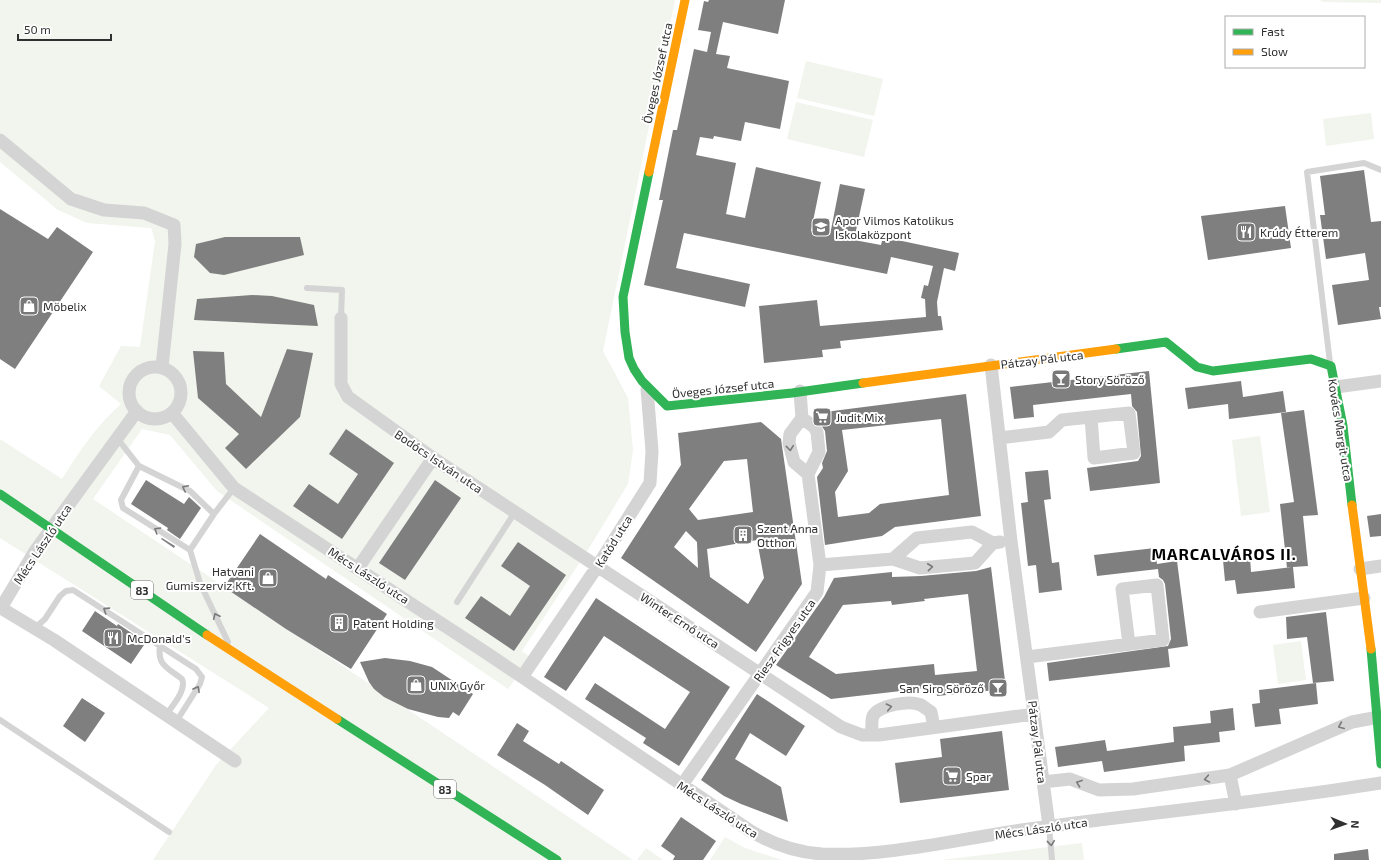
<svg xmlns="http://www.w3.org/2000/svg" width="1381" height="860" viewBox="0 0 1381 860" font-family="'Exo 2',sans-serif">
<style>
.green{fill:#f1f5ed}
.building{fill:#7f7f7f;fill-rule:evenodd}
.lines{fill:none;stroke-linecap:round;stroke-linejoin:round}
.lane{stroke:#d4d4d4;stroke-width:6}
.street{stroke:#d4d4d4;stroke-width:13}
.fast{stroke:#30b455;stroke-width:9}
.slow{stroke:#ff9f0a;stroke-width:9}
.oneway{stroke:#7a7a7a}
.labels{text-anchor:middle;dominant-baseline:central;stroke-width:4;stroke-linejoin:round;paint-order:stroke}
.shield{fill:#fff;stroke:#6e6e6e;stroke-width:1}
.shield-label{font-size:11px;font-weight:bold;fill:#303030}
.street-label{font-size:12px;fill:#303030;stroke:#fff}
.poi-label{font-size:12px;fill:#303030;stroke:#fff;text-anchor:start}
.district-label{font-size:16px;font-weight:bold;letter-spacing:1px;fill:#000;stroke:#fff}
</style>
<rect width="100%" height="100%" fill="#fff"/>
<!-- green -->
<path class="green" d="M0 0H675L603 351 628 398 633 450 628 484 591 545 522 651 531 658 508 689 217 491 170 435 142 429 93 499 633 860H153L216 765 269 708 0 538V439L62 479C79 452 97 425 121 404L99 386 121 346 140 347 155 241 151 228 87 223 58 210 0 162Z
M1320 0H1381V3L1323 2Z
M806 61 883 79 874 116 797 98Z
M796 102 873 120 864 157 787 139Z
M1371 113 1374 139 1326 146 1323 119Z
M1260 436 1270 512 1241 516 1232 440Z
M1301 641 1306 680 1278 684 1273 645Z
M725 837 745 848 782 860H710Z
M1082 843 1084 860H941Z
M646 848 663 860H637Z"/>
<!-- building -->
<path class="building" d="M709 0H785L778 34 723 22 716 54 730 56 727 68 789 81 780 129 745 122 741 141 714 136 713 139 700 137 696 155 736 163 726 214 745 218 756 167 821 182 811 231 830 235 840 184 865 189 854 240 881 245 883 237 959 253 955 271 944 268 937 302 938 316H941L943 330 840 341 841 348 822 350 823 357 764 363 759 306 817 300 820 326 926 317 925 299 921 298 924 285 928 286 933 266 891 257 887 274 684 233 676 268 750 284 745 307 644 285 663 200H659L673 130H677L694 49 707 52 711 32 698 30 704 1 708 2Z
M1364 170 1371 222 1381 221V307H1379L1381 319 1338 325 1332 285 1369 280 1365 253 1326 259 1320 215H1325L1320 176Z
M1285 206 1291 248 1208 260 1201 216Z
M0 209 48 239 57 227 93 252 15 369 0 359Z
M225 237H300L304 255 224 275 210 273 194 257 196 244Z
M252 295 272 296 314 305 318 326 194 320 197 299Z
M287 349 313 353 300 417 246 469 225 448 239 434 198 398 193 351 224 352 226 384 261 417Z
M1149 371 1160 483 1090 491 1087 468 1138 461 1141 456 1137 412 1132 406 1131 394 1033 405 1034 417 1014 419 1010 387Z
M1241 381 1243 397 1283 391 1286 412 1229 419 1228 404 1188 409 1185 388Z
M966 394 981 516 895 527 882 536 825 545 817 477 823 468 822 463 827 451 825 431 817 419V413ZM941 419 949 495 880 504 869 513 838 517 835 492 848 471 842 430Z
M1304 410 1318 515 1303 516 1308 566 1293 567 1295 588 1237 594 1235 580 1225 581 1223 560 1250 557 1251 572 1292 567 1287 568 1280 504 1294 502 1281 413Z
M761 422 781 439 802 584 756 652 621 558 681 465 678 433ZM747 459 753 512 698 520 689 509 724 461ZM686 531 697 542 698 568 674 547ZM757 540 764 578 748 604 710 577 707 549Z
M346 429 394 463 342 539 293 506 309 484 338 504 358 474 329 454Z
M1048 470 1051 499 1044 500 1052 563 1059 562 1062 590 1039 593 1036 565 1028 566 1021 503 1028 502 1025 472Z
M146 480 184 504 189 497 201 508 180 539 167 530 168 528 131 504Z
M435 480 461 498 405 580 379 563Z
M1381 514V536L1370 537 1367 516Z
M260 534 326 579 328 575 387 614 351 669 286 629 224 587Z
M162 538 175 546 174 548 161 539Z
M518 542 566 575 514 651 465 618 481 596 510 616 530 586 501 566Z
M1155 548 1157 564 1177 561 1188 646 1168 649 1170 667 1049 681 1047 663 1168 646 1171 639 1165 584 1163 580 1159 577 1158 569 1097 576 1094 555Z
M991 567 1006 689 937 696 936 687 831 699 776 665 824 597 834 578 892 572V577L921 576 976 571ZM968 594 977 671 935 675 934 664 836 674 809 657 843 605 891 601 892 605 925 601 924 599Z
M596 598 730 687 679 766 643 743 646 738 585 699 595 683 665 729 690 692 650 666 604 636 566 691 544 677Z
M95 611 117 626 118 624 142 640 140 643 144 645 131 664 82 631Z
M1326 612 1334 681 1313 683 1307 637 1287 639 1286 617Z
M385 658 410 661 432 667 473 694 459 716 453 712 449 718 438 717 408 709 384 697 374 689 369 682 360 662Z
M1316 683 1318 704 1279 709 1281 724 1255 727 1252 704 1260 703 1259 690Z
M757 694 805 726 786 756 750 733 735 759 781 787 788 822 741 804 724 796 701 780Z
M82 698 105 713 85 742 63 726Z
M1233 708 1235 730 1219 732 1220 742 1184 746 1185 761 1104 772 1102 761 1058 767 1055 747 1105 740 1107 751 1174 742 1173 727 1211 723 1210 711Z
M517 723 529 731 523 741 559 764 561 761 604 790 588 815 545 785 497 755Z
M1002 731 1009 790 900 803 895 763 942 757 940 739Z
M681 817 716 841 703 860H673L675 856 661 846Z
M1368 849 1369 860H1334V854Z"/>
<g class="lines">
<!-- lane -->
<path class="lane" d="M307 288 342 290 341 318
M1330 363 1307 172 1364 163 1381 170
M117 438 139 466 190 491 214 514
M139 466 121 500 123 508 190 550 200 583 228 642
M190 550 214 514 234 488
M457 602 515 512
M35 628 45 619 60 596 66 591 73 590 196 669 202 677 200 684 176 722
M160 645C157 666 167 667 182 679 187 690 172 706 166 715
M0 720 169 832
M1049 826 1052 860"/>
<!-- street -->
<path class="street" d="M0 140 71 199 104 210 144 213 174 225 175 244 162 367
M341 318V384L348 397 433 458 841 727 862 735H879L1034 714
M991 365 1011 541 1049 826
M129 393a26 26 0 1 1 52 0a26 26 0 1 1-52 0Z
M1336 387 1381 381
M800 391 802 418 790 434 789 443 794 462 808 474
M137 411 35 551 1 608 54 640 235 761
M172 413 234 488 488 654 749 830C772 844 795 852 822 854 889 857 963 838 1029 829 1147 813 1264 802 1381 783
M999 438 1049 432 1062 420 1129 413 1134 453 1094 458 1091 417
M893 559 917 538 972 532 993 543 1000 542
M820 565 893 559 920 568 975 563 993 543
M358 568 433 458
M1360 569 1381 566
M1260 612 1364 598
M1027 657 1163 640 1157 585 1122 589 1129 644
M522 677 597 567 650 483 652 451 647 389
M872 735C872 729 871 721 873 716 878 705 910 700 921 705 924 707 928 710 931 712L934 727
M1230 775 1236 804
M1043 782 1070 779 1099 790 1133 789 1230 775 1352 722 1379 717
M682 785 817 592 820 565 808 474 819 452 817 432 814 427 802 418"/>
<!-- fast -->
<path class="fast" d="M649 172 623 297 625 332 629 358 634 369 642 381 667 406 792 393 863 383
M1116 349 1166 342 1197 367 1213 371 1311 359 1331 366 1343 426 1352 505
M0 494 207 635
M1371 649 1381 764
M337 719 557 860"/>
<!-- slow -->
<path class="slow" d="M649 172 685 0
M863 383 1116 349
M1352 505 1371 649
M207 635 337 719"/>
</g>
<!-- one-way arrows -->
<defs><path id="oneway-chevron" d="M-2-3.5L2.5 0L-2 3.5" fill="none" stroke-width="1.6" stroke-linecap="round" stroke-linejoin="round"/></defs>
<g class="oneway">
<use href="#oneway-chevron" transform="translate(790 448) rotate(84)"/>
<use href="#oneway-chevron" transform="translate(185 488) rotate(-153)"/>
<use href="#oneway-chevron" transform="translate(157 530) rotate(-148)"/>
<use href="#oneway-chevron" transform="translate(930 567) rotate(-6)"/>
<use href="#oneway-chevron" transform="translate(106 610) rotate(-147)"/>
<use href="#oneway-chevron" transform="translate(216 616) rotate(-115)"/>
<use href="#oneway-chevron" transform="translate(197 689) rotate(-61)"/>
<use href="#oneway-chevron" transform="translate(889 707) rotate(-12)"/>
<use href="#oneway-chevron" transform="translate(1341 726) rotate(157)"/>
<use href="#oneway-chevron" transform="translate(1207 779) rotate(170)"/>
<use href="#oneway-chevron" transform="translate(1079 783) rotate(-160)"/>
<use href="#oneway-chevron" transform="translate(1051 843) rotate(84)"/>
</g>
<!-- icons -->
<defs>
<symbol id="school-square" viewBox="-11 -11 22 22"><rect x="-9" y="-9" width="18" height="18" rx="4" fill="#787878" stroke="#fff"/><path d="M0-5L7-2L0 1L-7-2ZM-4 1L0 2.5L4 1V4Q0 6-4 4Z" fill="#fff"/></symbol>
<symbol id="restaurant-square" viewBox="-11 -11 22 22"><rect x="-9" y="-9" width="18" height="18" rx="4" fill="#787878" stroke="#fff"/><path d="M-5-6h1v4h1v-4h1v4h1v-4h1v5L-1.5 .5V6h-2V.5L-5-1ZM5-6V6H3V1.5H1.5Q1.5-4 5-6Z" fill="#fff"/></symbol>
<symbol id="shop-square" viewBox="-11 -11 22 22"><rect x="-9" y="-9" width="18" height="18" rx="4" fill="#787878" stroke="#fff"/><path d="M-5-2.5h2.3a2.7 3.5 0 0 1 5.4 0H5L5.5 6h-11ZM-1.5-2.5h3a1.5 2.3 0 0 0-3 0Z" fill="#fff"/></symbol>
<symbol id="bar-square" viewBox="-11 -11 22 22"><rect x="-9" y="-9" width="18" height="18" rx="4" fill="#787878" stroke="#fff"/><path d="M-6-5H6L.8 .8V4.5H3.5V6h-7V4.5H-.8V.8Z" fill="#fff"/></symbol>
<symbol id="supermarket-square" viewBox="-11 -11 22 22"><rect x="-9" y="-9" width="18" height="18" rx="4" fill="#787878" stroke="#fff"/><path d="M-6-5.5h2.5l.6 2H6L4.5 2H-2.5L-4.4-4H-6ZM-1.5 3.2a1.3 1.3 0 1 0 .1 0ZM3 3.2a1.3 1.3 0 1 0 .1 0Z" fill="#fff"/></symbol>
<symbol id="building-square" viewBox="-11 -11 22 22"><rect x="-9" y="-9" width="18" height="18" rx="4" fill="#787878" stroke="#fff"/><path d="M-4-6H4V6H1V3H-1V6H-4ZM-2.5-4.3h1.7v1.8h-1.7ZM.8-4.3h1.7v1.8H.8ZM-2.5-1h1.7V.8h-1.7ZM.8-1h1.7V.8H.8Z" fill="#fff"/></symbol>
</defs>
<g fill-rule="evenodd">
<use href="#school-square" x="810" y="216" width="22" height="22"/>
<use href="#restaurant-square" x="1235" y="221" width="22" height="22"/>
<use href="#shop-square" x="18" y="295" width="22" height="22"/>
<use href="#bar-square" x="1050" y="368" width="22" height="22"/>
<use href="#supermarket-square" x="811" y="406" width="22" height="22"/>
<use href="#building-square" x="732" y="524" width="22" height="22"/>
<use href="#shop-square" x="257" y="567" width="22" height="22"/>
<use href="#building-square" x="328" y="612" width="22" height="22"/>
<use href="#restaurant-square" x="102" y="627" width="22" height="22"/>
<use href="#shop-square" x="405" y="674" width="22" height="22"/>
<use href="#bar-square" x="987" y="677" width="22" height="22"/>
<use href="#supermarket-square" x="941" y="765" width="22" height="22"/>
</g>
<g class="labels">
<!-- shield labels -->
<g class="shield">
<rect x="131" y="581" width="22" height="18" rx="3"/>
<rect x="434" y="780" width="22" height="18" rx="3"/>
</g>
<g class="shield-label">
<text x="142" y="590">83</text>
<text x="445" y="789">83</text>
</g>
<!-- street labels -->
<g class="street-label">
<text transform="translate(657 73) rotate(-78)">Öveges József utca</text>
<text transform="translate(1042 359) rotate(-7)">Pátzay Pál utca</text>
<text transform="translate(723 388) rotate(-6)">Öveges József utca</text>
<text transform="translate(1341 430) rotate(81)">Kovács Margit utca</text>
<text transform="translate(439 461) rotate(34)">Bodócs István utca</text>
<text transform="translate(613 541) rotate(-58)">Katód utca</text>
<text transform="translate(42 544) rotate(-56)">Mécs László utca</text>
<text transform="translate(369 575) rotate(33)">Mécs László utca</text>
<text transform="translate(680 620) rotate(33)">Winter Ernő utca</text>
<text transform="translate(784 640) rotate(-55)">Riesz Frigyes utca</text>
<text transform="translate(1038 742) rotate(83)">Pátzay Pál utca</text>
<text transform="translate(718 809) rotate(33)">Mécs László utca</text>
<text transform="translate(1041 828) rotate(-8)">Mécs László utca</text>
</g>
<!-- poi labels -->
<g class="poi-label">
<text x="835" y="220">Apor Vilmos Katolikus<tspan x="835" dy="14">Iskolaközpont</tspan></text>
<text x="1260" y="232">Krúdy Étterem</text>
<text x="43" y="306">Möbelix</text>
<text x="1075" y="379">Story Söröző</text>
<text x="836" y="417">Judit Mix</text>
<text x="757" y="528">Szent Anna<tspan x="757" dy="14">Otthon</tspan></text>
<text x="254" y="571" text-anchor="end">Hatvani<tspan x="254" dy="14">Gumiszerviz Kft.</tspan></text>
<text x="353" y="623">Patent Holding</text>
<text x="127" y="638">McDonald's</text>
<text x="430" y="685">UNIX Győr</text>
<text x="984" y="688" text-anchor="end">San Siro Söröző</text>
<text x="966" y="776">Spar</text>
</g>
<!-- district labels -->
<g class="district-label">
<text x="1224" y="553">MARCALVÁROS II.</text>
</g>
</g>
<!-- legend -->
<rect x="1225" y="16" width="140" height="52" fill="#ffffff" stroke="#acacac"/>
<rect x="1233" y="29" width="20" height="6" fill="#30b455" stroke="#acacac"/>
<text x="1261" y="36" font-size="12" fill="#303030">Fast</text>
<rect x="1233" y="49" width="20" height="6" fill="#ff9f0a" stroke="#acacac"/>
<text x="1261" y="56" font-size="12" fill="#303030">Slow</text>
<!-- north arrow -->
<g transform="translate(1345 824) rotate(92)" stroke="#ffffff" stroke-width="3" paint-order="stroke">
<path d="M0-3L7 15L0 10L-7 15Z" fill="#303030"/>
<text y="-6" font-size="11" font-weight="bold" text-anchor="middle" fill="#303030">N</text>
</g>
<!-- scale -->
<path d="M18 34v6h93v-6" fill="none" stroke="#303030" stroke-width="2"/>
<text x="24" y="34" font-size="12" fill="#303030" stroke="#ffffff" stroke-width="3" paint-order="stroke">50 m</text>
</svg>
